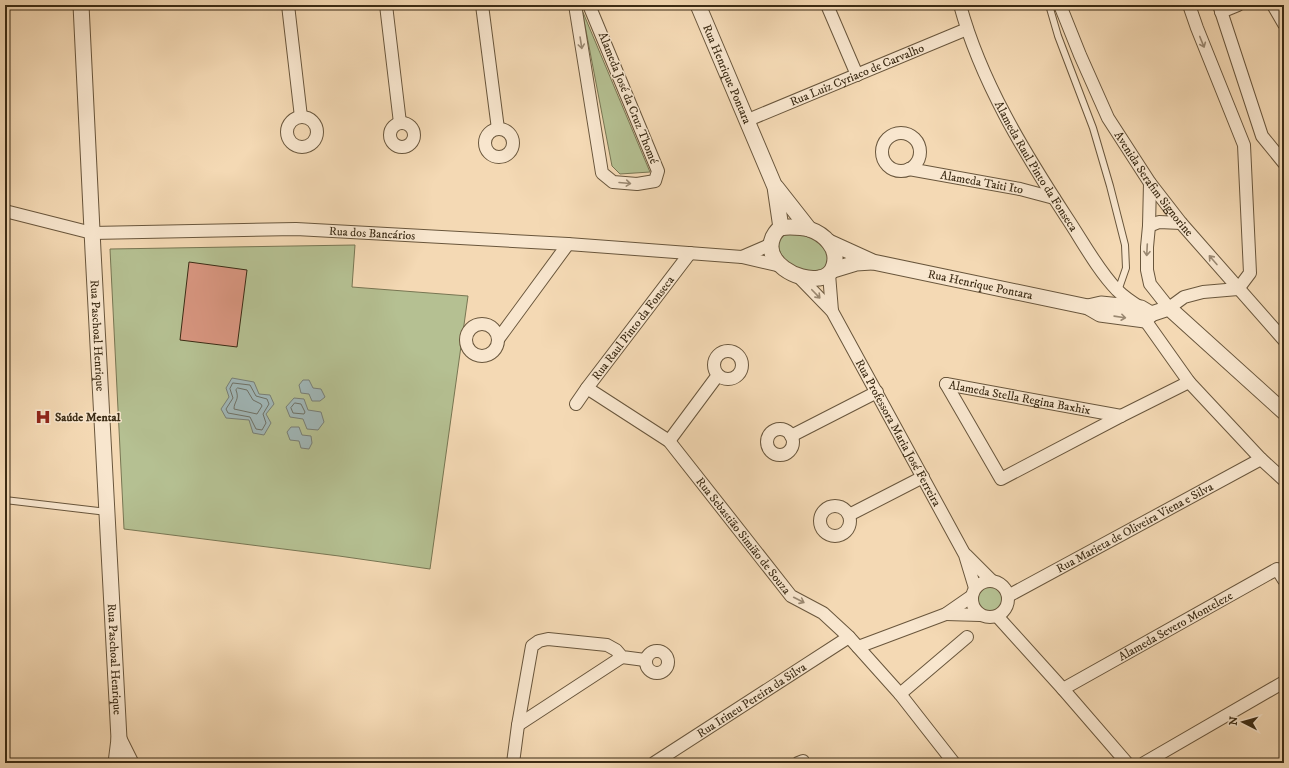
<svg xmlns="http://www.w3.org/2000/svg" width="1289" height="768" viewBox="0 0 1289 768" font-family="'IM FELL DW Pica',serif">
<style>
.green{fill:#b5c092;stroke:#787653}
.water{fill:#a0b7b8;stroke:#787f76}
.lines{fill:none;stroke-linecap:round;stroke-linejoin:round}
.shore{stroke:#6e7166;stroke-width:1}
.building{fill:#d7957f;stroke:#3b2b14}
.service-casing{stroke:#69563c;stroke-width:8}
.minor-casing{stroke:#69563c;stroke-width:14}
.tertiary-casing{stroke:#69563c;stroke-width:17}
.service{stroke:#f8e6ce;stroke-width:6}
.minor{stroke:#f8e6ce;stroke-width:12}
.tertiary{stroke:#f8e6ce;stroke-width:15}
.oneway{stroke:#9a8871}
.labels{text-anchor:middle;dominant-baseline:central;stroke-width:3;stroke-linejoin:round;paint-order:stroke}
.street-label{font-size:12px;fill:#3b2b14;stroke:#f8e6ce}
.poi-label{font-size:12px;font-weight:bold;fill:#3b2b14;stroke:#f8e6ce;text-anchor:start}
</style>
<rect width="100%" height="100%" fill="#f4d9b4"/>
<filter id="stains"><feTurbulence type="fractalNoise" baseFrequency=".005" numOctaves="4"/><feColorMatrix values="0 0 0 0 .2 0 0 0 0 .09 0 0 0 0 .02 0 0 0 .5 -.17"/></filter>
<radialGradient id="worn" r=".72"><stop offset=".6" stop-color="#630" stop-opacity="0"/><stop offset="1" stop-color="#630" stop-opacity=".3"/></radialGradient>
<!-- green -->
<path class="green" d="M582 10 650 172 620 174 612 166Z
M790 231 818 239 830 256 826 271C819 271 809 273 801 271 798 271 794 267 791 265 778 254 772 241 790 231Z
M355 245 352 287 468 296 430 569 339 556 124 529 110 249Z
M977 599a13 13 0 1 1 26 0a13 13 0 1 1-26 0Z"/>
<!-- water -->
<path class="water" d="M232 378 254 382 259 394 270 395 274 404 266 414 271 423 264 435 253 433 249 420 226 418 221 409 229 397 226 388Z
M303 380H309L313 388 321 389 325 397 320 401H312L309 394 301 393 299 385Z
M294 398 304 399 308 410 321 412 324 422 318 430 307 429 303 419 290 417 286 407Z
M291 427H299L302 435 311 436 312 443 309 449 301 448 299 441 290 440 287 432Z"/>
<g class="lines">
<!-- shore -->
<path class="shore" d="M233 383 250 385 256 396 267 399 269 404 263 414 266 423 262 430 256 429 250 417 228 413 226 409 233 398 230 389Z
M238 388 247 390 253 400 261 404 262 406 257 414 234 409C234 401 240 400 236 390Z
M295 403 301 404 305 412 304 414 293 413 291 408Z"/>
</g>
<!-- building -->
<path class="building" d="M189 262 247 270 237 347 180 340Z"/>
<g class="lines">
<defs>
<path id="service" d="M1049 5 1058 36 1093 128 1110 186 1125 245 1126 268 1118 291
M5 500 107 512"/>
<g id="minor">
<path d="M288 5 301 117"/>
<path d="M386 5 400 123"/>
<path d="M482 5 498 129"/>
<path d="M575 5 602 173 613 182 637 184 655 181 658 171 589 5"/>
<path d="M827 5 857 75"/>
<path id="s1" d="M960 5C981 82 1024 152 1067 218 1083 242 1097 269 1117 290 1124 297 1133 303 1141 308"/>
<path id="s2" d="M1060 5 1080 55 1108 118 1150 183 1181 223 1284 340"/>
<path d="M1189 5 1197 28 1244 145 1250 273 1238 289"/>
<path d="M1219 5 1262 136 1284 163"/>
<path d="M1273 5 1284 24"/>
<path d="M1221 12 1238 5"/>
<circle cx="302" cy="132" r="15"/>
<path id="s3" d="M748 120 967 29"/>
<circle cx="402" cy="135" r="12"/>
<circle cx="499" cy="143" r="14"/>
<circle cx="901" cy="152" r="19"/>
<path id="s4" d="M909 169 1020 189 1054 198"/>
<path d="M1150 183 1149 226 1147 247V270L1150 284 1169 308 1184 297 1203 292 1238 289"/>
<path id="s5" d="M5 211 92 233 296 229 568 244 742 257 781 266"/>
<path d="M1149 226 1159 222 1181 223"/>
<path d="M742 257 772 244"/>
<path d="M829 274 832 311"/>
<path id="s6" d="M799 277 832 311 965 555 975 588"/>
<path d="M1145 320 1189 382 1261 459 1284 480"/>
<circle cx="482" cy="340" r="16"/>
<path d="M499 338 568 244"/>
<circle cx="728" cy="365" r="14"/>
<path d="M946 384 1001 479 1121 416 1189 382"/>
<path id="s7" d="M946 384 1121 416"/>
<path id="s8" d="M587 388 669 441 791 596 823 613 849 637 900 694 954 763"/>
<path id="s9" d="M576 404 587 388 690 253"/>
<circle cx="780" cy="442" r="13"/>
<path d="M791 436 877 392"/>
<path d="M669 441 718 375"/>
<circle cx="835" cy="521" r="15"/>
<path d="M849 515 923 477"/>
<path d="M966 555 992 581"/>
<circle cx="990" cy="599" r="18"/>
<path id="s10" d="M1008 596 1261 459"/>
<path d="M946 614 980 615"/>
<path d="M997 616 1063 689 1127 763"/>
<path d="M858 647 946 614 972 596"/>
<circle cx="657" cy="662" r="11"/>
<path id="s11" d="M1063 689 1277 569 1284 580"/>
<path d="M900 694 967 637"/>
<path d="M518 725 622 657"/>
<path d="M513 763 518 725 532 646 539 641 548 639 607 645 616 650 622 657 645 660"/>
<path id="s12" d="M654 763 849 637"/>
<path d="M798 763 803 761"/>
<path d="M1144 763 1284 682"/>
</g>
<g id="tertiary">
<path id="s13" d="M81 5 93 251 119 739 116 763"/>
<path id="s14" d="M698 5 775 187 781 228"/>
<path d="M776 187 809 229"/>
<path d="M790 227C796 227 803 227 809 229 824 234 839 248 834 265 832 273 826 277 819 278 798 282 762 262 773 237 775 233 778 229 781 228 784 227 788 227 790 227Z"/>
<path id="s15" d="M829 242 873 262 1088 307 1100 314 1145 320 1151 314"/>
<path d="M833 270 856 263 872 262"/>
<path d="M1088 307 1101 304 1141 308 1151 314"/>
<path d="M1151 314 1169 308 1284 412"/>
<path d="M119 739 131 763"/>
</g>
</defs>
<!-- service casing -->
<use href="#service" class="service-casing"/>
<!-- minor casing -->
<use href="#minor" class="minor-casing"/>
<!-- tertiary casing -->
<use href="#tertiary" class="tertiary-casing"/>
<!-- service -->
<use href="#service" class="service"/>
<!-- minor -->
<use href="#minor" class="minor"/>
<!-- tertiary -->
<use href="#tertiary" class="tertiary"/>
</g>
<!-- one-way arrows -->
<defs><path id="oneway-shaft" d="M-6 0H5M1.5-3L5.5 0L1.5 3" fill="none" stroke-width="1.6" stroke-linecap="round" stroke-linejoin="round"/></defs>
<g class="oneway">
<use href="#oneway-shaft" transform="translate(1202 42) rotate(68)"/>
<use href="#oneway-shaft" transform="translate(581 43) rotate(81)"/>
<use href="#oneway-shaft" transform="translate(625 183) rotate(5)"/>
<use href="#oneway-shaft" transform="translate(1147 250) rotate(93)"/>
<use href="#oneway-shaft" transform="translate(1213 260) rotate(-131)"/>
<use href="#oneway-shaft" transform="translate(816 294) rotate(46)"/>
<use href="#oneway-shaft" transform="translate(1120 317) rotate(8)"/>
<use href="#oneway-shaft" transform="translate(799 600) rotate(27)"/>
</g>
<!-- icons -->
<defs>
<symbol id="hospital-bare" viewBox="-9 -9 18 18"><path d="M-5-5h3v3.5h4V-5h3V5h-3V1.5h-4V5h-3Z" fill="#8f2418" stroke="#f8e6ce" stroke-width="2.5" paint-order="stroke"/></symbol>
</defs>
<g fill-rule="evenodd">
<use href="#hospital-bare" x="32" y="406" width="22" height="22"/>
</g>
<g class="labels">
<!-- street labels -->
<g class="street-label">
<text stroke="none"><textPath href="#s14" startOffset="75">Rua Henrique Pontara</textPath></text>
<text stroke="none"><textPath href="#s3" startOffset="118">Rua Luiz Cyriaco de Carvalho</textPath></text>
<text transform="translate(628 98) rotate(68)">Alameda José da Cruz Thomé</text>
<text stroke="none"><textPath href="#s1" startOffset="179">Alameda Raul Pinto da Fonseca</textPath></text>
<text stroke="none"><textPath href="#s4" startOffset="74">Alameda Taiti Ito</textPath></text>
<text stroke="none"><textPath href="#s2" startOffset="203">Avenida Serafim Signorine</textPath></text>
<text stroke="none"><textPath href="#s5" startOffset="370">Rua dos Bancários</textPath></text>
<text stroke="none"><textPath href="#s15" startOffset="158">Rua Henrique Pontara</textPath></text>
<text stroke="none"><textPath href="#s9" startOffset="95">Rua Raul Pinto da Fonseca</textPath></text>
<text stroke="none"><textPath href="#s13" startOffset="331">Rua Paschoal Henrique</textPath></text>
<text stroke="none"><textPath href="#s7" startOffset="75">Alameda Stella Regina Baxhix</textPath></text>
<text stroke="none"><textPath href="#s6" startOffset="186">Rua Professora Maria José Ferreira</textPath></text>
<text stroke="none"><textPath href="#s10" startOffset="144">Rua Marieta de Oliveira Viena e Silva</textPath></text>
<text stroke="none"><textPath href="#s8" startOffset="218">Rua Sebastião Simião de Souza</textPath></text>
<text stroke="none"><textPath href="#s11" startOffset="129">Alameda Severo Monteleze</textPath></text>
<text stroke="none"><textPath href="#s13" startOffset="655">Rua Paschoal Henrique</textPath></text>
<text stroke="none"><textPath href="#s12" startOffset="116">Rua Irineu Pereira da Silva</textPath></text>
</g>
<!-- poi labels -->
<g class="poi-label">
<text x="55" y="417">Saúde Mental</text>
</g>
</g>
<!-- margin -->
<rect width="1289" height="768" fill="none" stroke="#f4d9b4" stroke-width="20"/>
<rect x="6" y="6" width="1277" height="756" fill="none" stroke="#3b2b14" stroke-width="2"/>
<rect x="10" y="10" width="1269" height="748" fill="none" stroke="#3b2b14"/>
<!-- north arrow -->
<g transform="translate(1243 722) rotate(276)" stroke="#f8e6ce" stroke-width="3" paint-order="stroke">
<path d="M0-3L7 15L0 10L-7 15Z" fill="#3b2b14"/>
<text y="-6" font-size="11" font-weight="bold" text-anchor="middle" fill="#3b2b14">N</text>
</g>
<rect width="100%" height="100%" filter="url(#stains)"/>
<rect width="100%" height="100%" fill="url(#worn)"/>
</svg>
